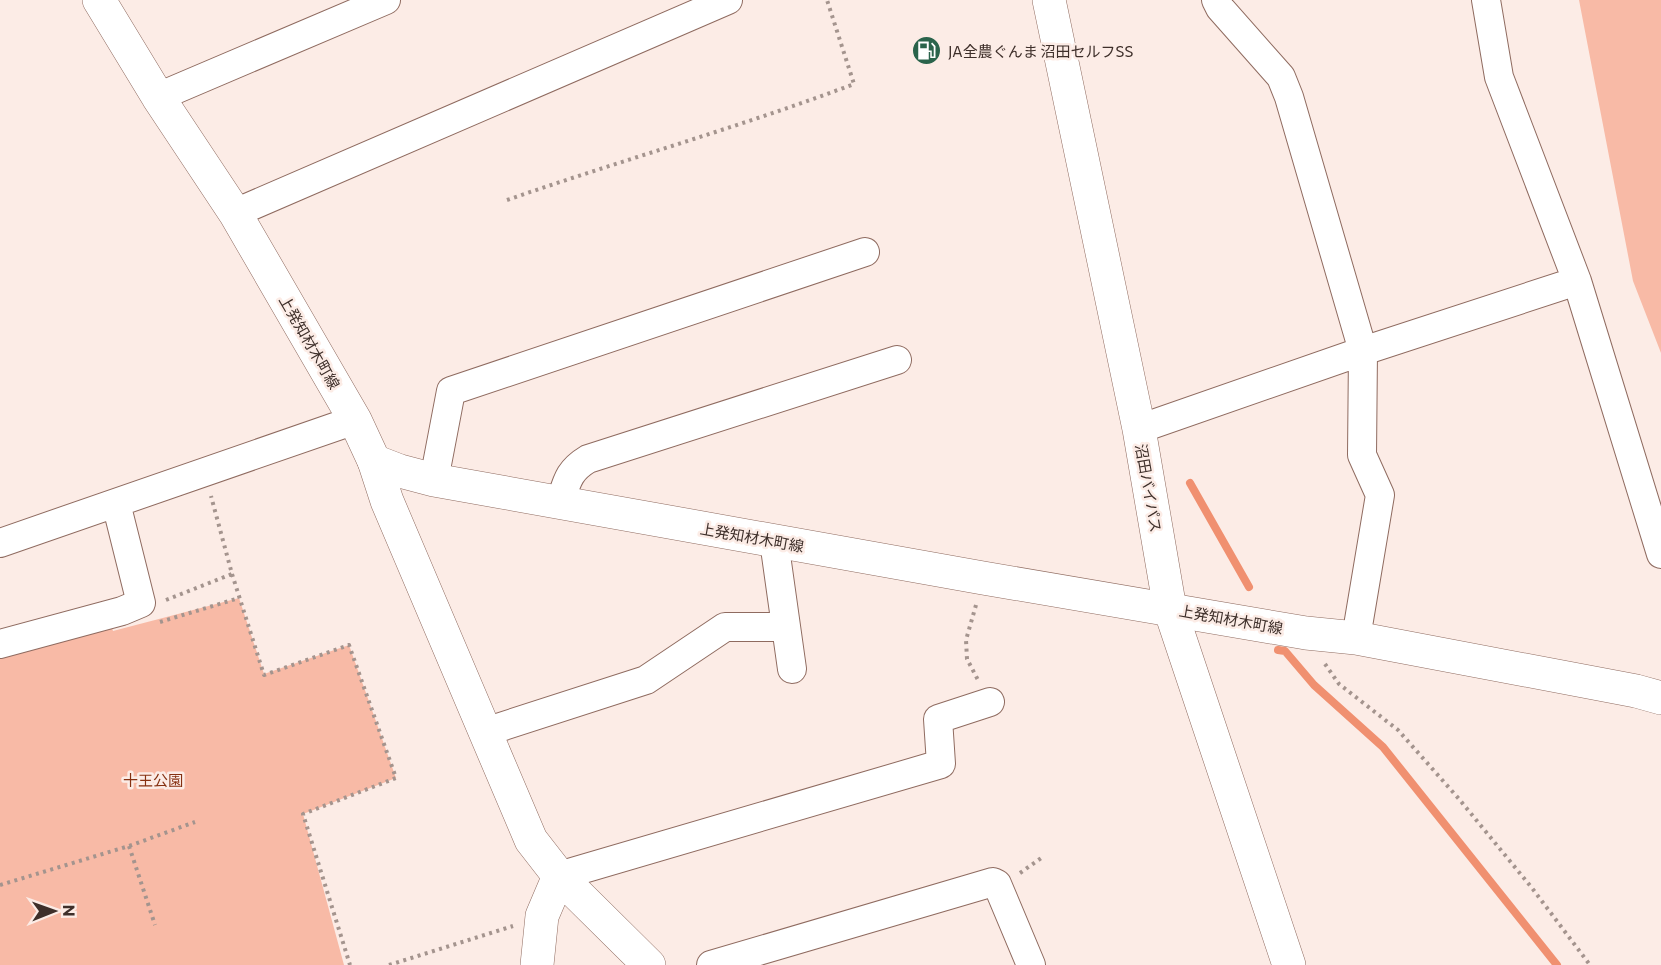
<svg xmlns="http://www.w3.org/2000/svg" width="1661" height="965" viewBox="0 0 1661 965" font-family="Commissioner,'Noto Sans JP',sans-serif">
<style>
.green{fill:#f8baa6}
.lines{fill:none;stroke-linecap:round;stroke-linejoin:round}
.stream{stroke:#f09070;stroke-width:8}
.minor-casing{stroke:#8f6b60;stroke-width:30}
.tertiary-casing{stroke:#8f6b60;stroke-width:34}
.secondary-casing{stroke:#8f6b60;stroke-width:34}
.path{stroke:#a4948e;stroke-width:4;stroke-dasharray:3 4.5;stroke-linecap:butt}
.minor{stroke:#fff;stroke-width:28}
.tertiary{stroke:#fff;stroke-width:33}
.secondary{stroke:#fff;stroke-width:33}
.labels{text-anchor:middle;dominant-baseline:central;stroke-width:5;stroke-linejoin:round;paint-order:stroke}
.poi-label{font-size:15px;fill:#3e2f2a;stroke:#fcece6;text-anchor:start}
.street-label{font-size:15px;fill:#3e2f2a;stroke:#fcece6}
.park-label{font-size:15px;fill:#863111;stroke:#fcece6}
</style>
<rect width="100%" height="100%" fill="#fcece6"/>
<!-- green -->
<path class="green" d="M1579 0H1661V353L1633 281Z
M239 598 264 674 349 645 396 778 303 814 344 965H0V646L111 625 113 631Z"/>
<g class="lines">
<!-- stream -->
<path class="stream" d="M1190 483 1249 587
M1278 650 1285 651 1314 685 1383 747 1557 965"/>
<defs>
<path id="minor" d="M1216 0 1220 8 1281 77 1289 97 1363 351 1362 455 1380 495 1356 638
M1486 0 1499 77 1577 281 1661 554
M158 97 386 0
M235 213 728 0
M1139 429 1363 351 1577 281
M434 480 451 391 865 252
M560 503C567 482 568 471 588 459L897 360
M774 541 792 669
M0 543 355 420
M0 644 122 611 141 603 116 503
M485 732 646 680 725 627H786
M559 876 941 764 938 719 990 702
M711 965 993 882 997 884 1031 965"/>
<path id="tertiary" d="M1049 0 1139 429 1170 609 1289 965
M374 461 387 501 531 840 559 876 542 916 537 965
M559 876 649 965"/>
<path id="secondary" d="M99 0 158 97 235 213 355 420 374 461 400 471 434 480 983 578 1306 633 1356 638 1636 691 1661 698"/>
</defs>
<!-- minor casing -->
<use href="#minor" class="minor-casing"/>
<!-- tertiary casing -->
<use href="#tertiary" class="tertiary-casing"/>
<!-- secondary casing -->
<use href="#secondary" class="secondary-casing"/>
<!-- path -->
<path class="path" d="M507 200C622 160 740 127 854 84L827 0
M232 574 264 675 349 645 396 778 303 814 350 965
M166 600 232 574 211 496
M976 605 966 640 967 659 978 680
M160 622 239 598
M1325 664 1339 684 1398 730 1459 799 1532 888 1590 965
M129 846 155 925
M1020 873 1044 856
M0 885 129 846 195 822
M389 965 513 926"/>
<!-- minor -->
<use href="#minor" class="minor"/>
<!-- tertiary -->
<use href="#tertiary" class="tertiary"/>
<!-- secondary -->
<use href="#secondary" class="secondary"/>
</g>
<!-- icons -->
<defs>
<symbol id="fuel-disc" viewBox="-11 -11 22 22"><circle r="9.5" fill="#2a634b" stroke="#fcece6"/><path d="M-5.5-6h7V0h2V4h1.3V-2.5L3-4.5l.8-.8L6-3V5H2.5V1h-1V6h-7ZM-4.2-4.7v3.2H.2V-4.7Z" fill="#fff"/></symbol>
</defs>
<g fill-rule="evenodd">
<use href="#fuel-disc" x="910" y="34" width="33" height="33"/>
</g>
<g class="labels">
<!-- poi labels -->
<g class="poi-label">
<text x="948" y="51">JA全農ぐんま 沼田セルフSS</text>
</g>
<!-- street labels -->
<g class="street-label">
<text transform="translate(310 342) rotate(60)">上発知材木町線</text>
<text transform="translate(1149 488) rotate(80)">沼田バイパス</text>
<text transform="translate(752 537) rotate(10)">上発知材木町線</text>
<text transform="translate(1231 619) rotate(10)">上発知材木町線</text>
</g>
<!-- park labels -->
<g class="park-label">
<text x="153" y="780">十王公園</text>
</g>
</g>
<!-- north arrow -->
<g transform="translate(54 911) rotate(89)" stroke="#fcece6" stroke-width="4.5" paint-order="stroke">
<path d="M0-4.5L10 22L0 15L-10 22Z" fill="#3e2f2a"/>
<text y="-9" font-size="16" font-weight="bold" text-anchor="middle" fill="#3e2f2a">N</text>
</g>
</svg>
